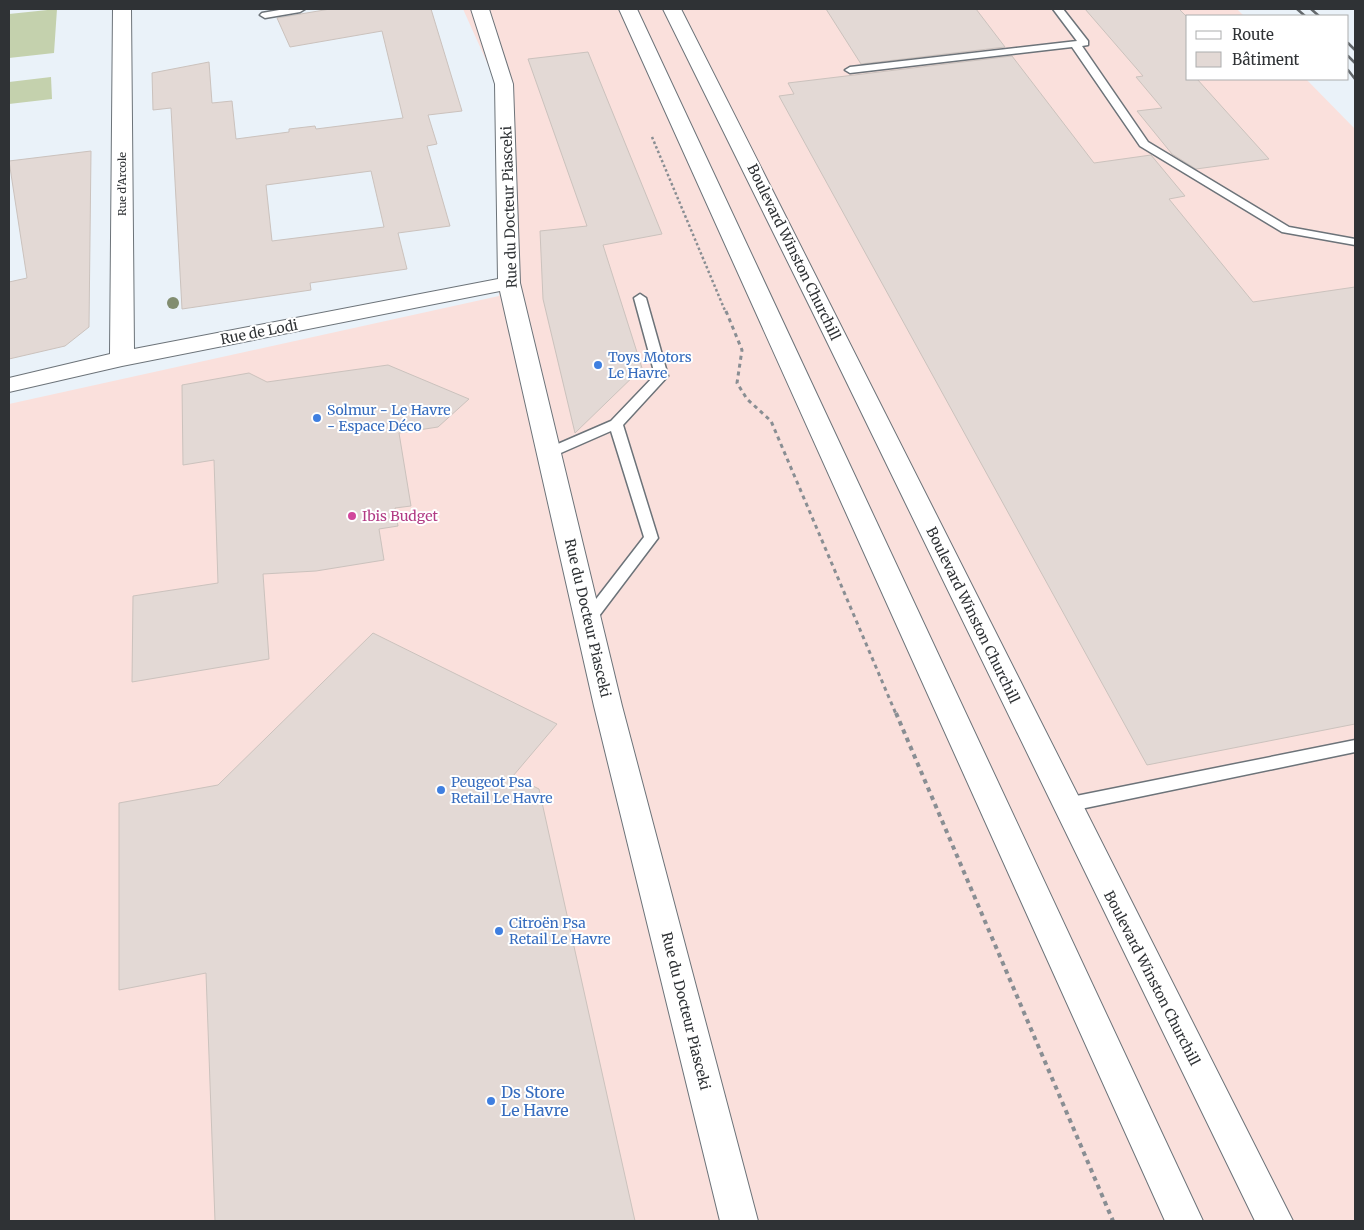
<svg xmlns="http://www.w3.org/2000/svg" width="1364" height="1230" viewBox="0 0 1364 1230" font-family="Merriweather,serif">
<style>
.industrial{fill:#fae0dc}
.green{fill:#c4d1ad}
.building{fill:#e3d9d5;stroke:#cbc2bd;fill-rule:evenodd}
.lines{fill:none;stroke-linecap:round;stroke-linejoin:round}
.service-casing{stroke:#6c7379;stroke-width:3}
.minor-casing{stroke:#6c7379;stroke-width:2}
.primary-casing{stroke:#6c7379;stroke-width:2}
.path-far2{stroke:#898e93;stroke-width:2.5;stroke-dasharray:2.5 2.5;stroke-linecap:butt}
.path-far1{stroke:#898e93;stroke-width:3;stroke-dasharray:4 4;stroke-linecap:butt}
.path{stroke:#898e93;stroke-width:4;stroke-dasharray:4.5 4.5;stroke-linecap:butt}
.service{fill:#fff;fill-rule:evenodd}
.minor{fill:#fff;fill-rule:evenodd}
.primary{fill:#fff;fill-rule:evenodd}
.rail{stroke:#63686c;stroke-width:2.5}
.tree{fill:#828d70}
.shop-dot{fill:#3f7fe0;stroke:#fff;stroke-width:2}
.hotel-dot{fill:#d1479c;stroke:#fff;stroke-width:2}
.labels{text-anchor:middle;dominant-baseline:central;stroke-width:4;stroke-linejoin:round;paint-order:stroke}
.far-street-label{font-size:11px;fill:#2f3235;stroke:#fff}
.street-label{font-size:14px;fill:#2f3235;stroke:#fff}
.shop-label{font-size:14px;fill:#366cbe;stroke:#fff;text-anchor:start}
.hotel-label{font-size:14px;fill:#b23c85;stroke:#fff;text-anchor:start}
.near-shop-label{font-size:16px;fill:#366cbe;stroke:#fff;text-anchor:start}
</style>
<rect width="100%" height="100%" fill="#eaf2f9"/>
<!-- industrial -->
<path class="industrial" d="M463 9H1237L1244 16H1188V79H1306L1355 129V1221H9V404L499 296 498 87Z"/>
<!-- green -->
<path class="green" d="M57 9 54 53 9 58V14Z
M51 77 52 99 9 104V82Z"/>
<!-- building -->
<path class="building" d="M330 9H431L462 111 428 115 437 144 427 146 450 226 398 233 407 269 310 283 311 290 182 309 171 108 153 110 152 73 209 62 212 103 232 101 236 139 289 132V129L315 126 316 129 403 118 382 31 290 47 277 18ZM371 171 384 227 272 241 266 185Z
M826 9H976L1005 47 861 64Z
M1085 9H1179L1188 18V79H1197L1269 159 1196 169 1172 154 1137 111 1162 108 1136 77 1143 76Z
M588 52 662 234 603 245 642 368 575 433 543 299 540 231 587 226 528 59Z
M1012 56 1094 163 1151 155 1185 196 1169 199 1253 302 1355 287V724L1147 765 779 96 794 94 788 83Z
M91 151 89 327 65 346 9 359V282L27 278 9 161Z
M388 365 469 399 438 427 399 433 411 506 395 508 398 526 379 529 384 560 316 571 263 574 269 659 132 682 133 596 218 583 214 460 183 465 182 385 249 373 267 382Z
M373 633 557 724 513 776 539 789 635 1221H215L206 973 119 990V803L218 785Z"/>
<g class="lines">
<defs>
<path id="service" d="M285 9H305L300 12 265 18 260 15 262 13Z
M1053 9H1063L1088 41V45L1082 46 1148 142 1289 227 1355 239V245L1282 232 1140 146 1072 47 850 73 845 70 850 67 1077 41Z
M640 294 646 298 668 376 623 425 658 538 593 624 588 626 583 624 580 620 583 616 644 537 611 431 554 456H544L542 453 544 450 611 421 655 375 634 298Z
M1355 740V752L1066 812 1060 810 1058 805 1060 800 1066 798Z"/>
<path id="minor" d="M113 9H131L134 349 498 279 495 84 471 9H489L513 84 520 283 622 706 758 1221H720L594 706 500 291 122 366 9 392V378L110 354Z"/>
<path id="primary" d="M619 9H637L1203 1221H1165Z
M663 9H681L1293 1221H1255L812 311Z"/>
</defs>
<!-- service casing -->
<use href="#service" class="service-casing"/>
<!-- minor casing -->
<use href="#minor" class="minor-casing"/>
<!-- primary casing -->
<use href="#primary" class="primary-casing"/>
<!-- path-far2 -->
<path class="path-far2" d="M652 137 726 313"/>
<!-- path-far1 -->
<path class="path-far1" d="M726 311 742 350 737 383 747 399 771 421 896 714"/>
<!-- path -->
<path class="path" d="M896 713 1113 1221"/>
<!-- service -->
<use href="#service" class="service"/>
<!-- minor -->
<use href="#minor" class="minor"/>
<!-- primary -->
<use href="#primary" class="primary"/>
<!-- rail -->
<path class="rail" d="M1297 9 1305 16
M1311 9 1319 16
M1348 43 1355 50
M1348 56 1355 63
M1348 70 1355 79"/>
</g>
<!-- trees -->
<circle class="tree" cx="173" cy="303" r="6"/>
<!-- markers -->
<g class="shop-dot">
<circle cx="598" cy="365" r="5"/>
<circle cx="317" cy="418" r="5"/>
<circle cx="441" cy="790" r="5"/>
<circle cx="499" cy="931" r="5"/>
<circle cx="491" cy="1101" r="5"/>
</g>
<circle class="hotel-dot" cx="352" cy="516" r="5"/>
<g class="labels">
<!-- far-street labels -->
<g class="far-street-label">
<text transform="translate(122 184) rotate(-90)">Rue d'Arcole</text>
</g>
<!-- street labels -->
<g class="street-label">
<text transform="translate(509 207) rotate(-92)">Rue du Docteur Piasceki</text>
<text transform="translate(794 252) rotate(64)">Boulevard Winston Churchill</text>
<text transform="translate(259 332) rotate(-11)">Rue de Lodi</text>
<text transform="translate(973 615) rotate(64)">Boulevard Winston Churchill</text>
<text transform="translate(588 618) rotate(77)">Rue du Docteur Piasceki</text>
<text transform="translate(1152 978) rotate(63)">Boulevard Winston Churchill</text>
<text transform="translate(686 1011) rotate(76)">Rue du Docteur Piasceki</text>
</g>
<!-- shop labels -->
<g class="shop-label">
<text x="608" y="357">Toys Motors<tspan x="608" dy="16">Le Havre</tspan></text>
<text x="327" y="410">Solmur - Le Havre<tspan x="327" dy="16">- Espace Déco</tspan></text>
<text x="451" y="782">Peugeot Psa<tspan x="451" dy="16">Retail Le Havre</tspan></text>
<text x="509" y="923">Citroën Psa<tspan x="509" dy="16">Retail Le Havre</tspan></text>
</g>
<!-- hotel labels -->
<g class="hotel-label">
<text x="362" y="516">Ibis Budget</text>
</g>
<!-- near-shop labels -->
<g class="near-shop-label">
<text x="501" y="1092">Ds Store<tspan x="501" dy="18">Le Havre</tspan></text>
</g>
</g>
<!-- border -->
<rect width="1364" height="1230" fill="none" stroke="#2f3235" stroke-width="20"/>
<!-- legend -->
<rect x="1186" y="15" width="162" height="65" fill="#ffffff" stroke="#acadae"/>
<rect x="1196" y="31" width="25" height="8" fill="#ffffff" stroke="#acadae"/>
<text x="1232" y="40" font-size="15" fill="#2f3235">Route</text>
<rect x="1196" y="52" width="25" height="15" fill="#e3d9d5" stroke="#acadae"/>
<text x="1232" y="65" font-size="15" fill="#2f3235">Bâtiment</text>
</svg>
